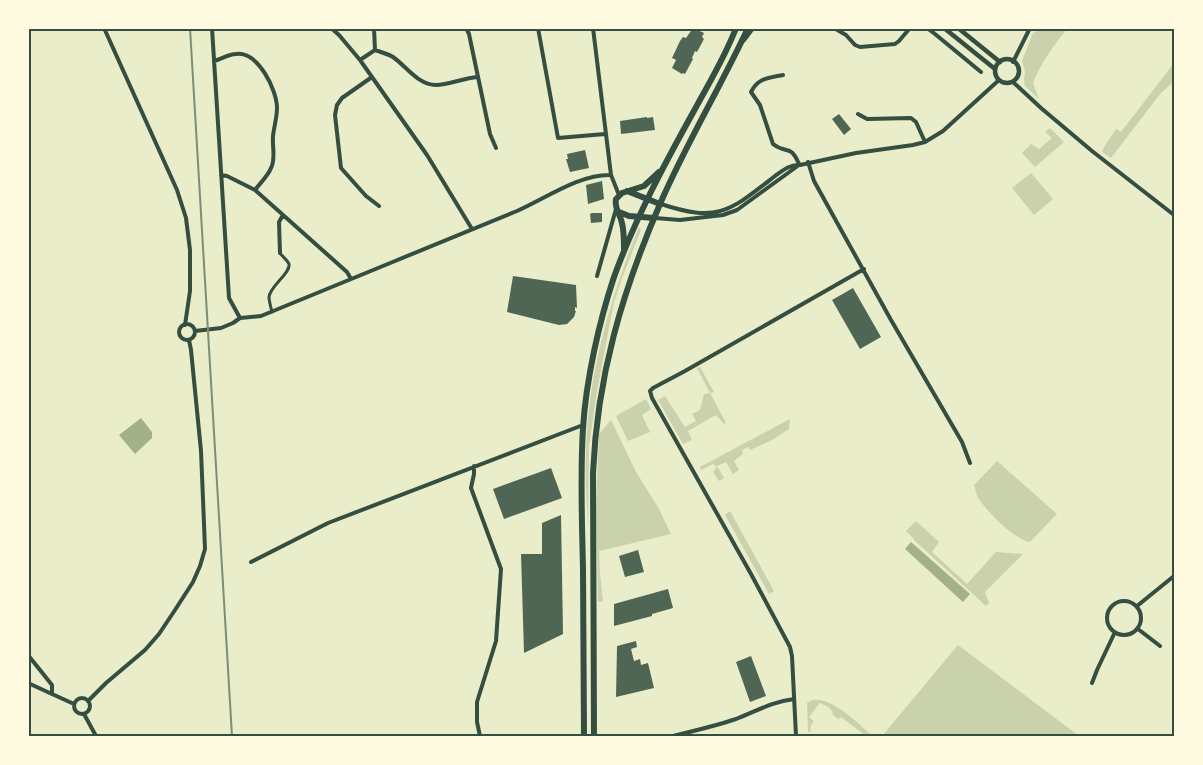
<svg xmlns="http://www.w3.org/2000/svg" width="1203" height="765" viewBox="0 0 1203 765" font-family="Montserrat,sans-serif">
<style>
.green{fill:#cad2ad}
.water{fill:#a3b18a}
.building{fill:#4f6655}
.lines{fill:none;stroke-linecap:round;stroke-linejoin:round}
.pedestrian{stroke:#344e41;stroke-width:3}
.minor{stroke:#344e41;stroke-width:4}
.tertiary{stroke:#344e41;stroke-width:4.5}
.primary{stroke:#344e41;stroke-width:6}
.rail{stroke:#7c8e77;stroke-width:2}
.neatline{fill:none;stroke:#344e41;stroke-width:2}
</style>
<rect width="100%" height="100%" fill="#e9edc9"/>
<!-- green -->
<path class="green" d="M1042 29H1067C1053 46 1041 63 1033 83L1039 99 1025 86 1024 80 1025 71 1022 61 1033 33Z
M1174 63V81L1160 94 1111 158 1102 152 1104 147 1116 129 1121 132Z
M1050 128 1064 142 1035 167 1022 153 1031 144 1039 149 1052 138 1045 132Z
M1031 173 1053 199 1034 215 1012 188Z
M640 228 641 230 622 278 614 302 597 391 589 447 588 529C587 503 585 477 586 451 588 374 610 300 638 229Z
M700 367 714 392 710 393 726 423 724 424 716 415 688 431 692 440 683 444 658 400 665 396 685 427 696 421 692 414 700 410 704 394 710 393 697 368Z
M646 399 651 409 642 415 650 432 628 441 616 416Z
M790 419 789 429 772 440 750 450 748 447 742 450 743 454 734 461 739 470 733 474 726 462 717 466 724 478 719 481 713 472 717 467 713 464 701 470 700 467Z
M611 420 636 472 658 507 671 534 599 551 600 574 603 601 598 602 596 505 599 434Z
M997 461 1057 514 1030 542C1014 539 988 513 979 499 976 495 976 490 974 485Z
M730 511 774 591 769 594 725 515Z
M916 521 939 542 932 552 967 584 996 552 1023 554 985 592 989 603 986 606 914 540V539L906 531Z
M958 645 1079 736H885L883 735Z
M812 700C833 697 858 724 873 736H866L841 717 838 719 832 714 833 712 830 709V708L820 703 809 717 814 721 811 725 810 733 808 731 807 703Z"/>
<!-- water -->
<path class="water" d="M141 418 152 432V438L135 454 119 435Z
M911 542 970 594 963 602 905 549Z"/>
<!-- building -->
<path class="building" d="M693 28 704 33 702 37 704 39 697 52 695 51 692 58 693 59 685 74 683 73 682 74 672 68 676 60 672 58 680 41 683 37 686 38Z
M839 114 851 129 844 135 832 119Z
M647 117V118L653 117 655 130 621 134 620 121Z
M585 150 589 168 570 172 566 159H568L567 154Z
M602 181 604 199 588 204 586 185Z
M592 213H602V222L591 223 590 214Z
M513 276 576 285 577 308 575 307V311H576L574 317 567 324 559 325 507 312Z
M853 288 881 337 860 349 832 300Z
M551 468 562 498 504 519 493 489Z
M561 515 563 634 524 653 521 554H542V523Z
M638 550 644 572 625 577 619 556Z
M668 589 673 608 652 614V616L614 626V604Z
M636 641 637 647 631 649 634 661 640 659 641 665 648 663 654 688 616 697 617 646Z
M751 656 766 696 750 702 736 662Z"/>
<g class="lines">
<!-- pedestrian -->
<path class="pedestrian" d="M272 312C271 308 269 301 269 297 270 286 291 273 289 264 288 261 282 256 280 253"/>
<!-- minor -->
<path class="minor" d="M104 28 177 190 186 218 190 250V291L185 325
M212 28 229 298 240 318
M331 28 339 35 360 60 427 155 472 229
M374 28 375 50
M466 28 469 34 490 134 496 148
M538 28 558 138 605 134
M593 28 611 175 619 195
M834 28 846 35 855 45 860 47 895 44 899 41 910 28
M927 28 935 34 981 72
M360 60 375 50C381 52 388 54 393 57 406 66 418 85 436 85 448 85 464 78 477 77
M214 61C221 59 229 54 236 54 258 51 277 90 277 108 277 117 274 127 273 136 272 146 276 159 271 168 268 176 260 183 255 190
M1013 62 1030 28
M783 75C768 78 758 78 751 92L760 105 773 144C787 155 790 143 799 164
M372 77 342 98 337 105 335 115 341 168 366 196 379 206
M1013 82 1041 108 1092 151 1174 215
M858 114 867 119 911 118 916 122 925 142
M808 162 814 181 891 320 962 442 970 463
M221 175 227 176 255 190 347 272 351 279
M661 204C718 223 730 211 775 176 782 171 790 164 800 165L856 153 913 145 925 142 943 131 999 80
M655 218 680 220 723 215 737 210 799 165
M280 253 279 222 283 215
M597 276 616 209
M179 332a8 8 0 1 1 16 0a8 8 0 1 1-16 0Z
M195 331 221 328 233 323 240 318 261 316C346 281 432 246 517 211 545 199 579 174 611 175
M474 466V474L471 488 501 569 496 641 477 702V722L480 736
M251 562 328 523 583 425
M1107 618a17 17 0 1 1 34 0a17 17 0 1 1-34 0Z
M1137 606 1174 576
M1138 629 1160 646
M28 655 52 685V694L74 704
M28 683 52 694
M1092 683 1097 670 1115 632
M74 706a8 8 0 1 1 16 0a8 8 0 1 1-16 0Z
M88 701 106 683 145 650 159 634 175 610 193 582 200 566 205 549 203 499 201 451 191 350 189 340
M84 714 96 736
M673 736C694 731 715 726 736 719 757 711 771 702 794 699
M796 736 792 656 790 647 751 574 652 398 650 391 653 388 685 371 864 269"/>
<!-- tertiary -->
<path class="tertiary" d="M944 28 995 69
M958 28 1000 62
M744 40 753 28
M995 71a12 12 0 1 1 24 0a12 12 0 1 1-24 0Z"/>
<!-- primary -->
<path class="primary" d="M627 191 660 204
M619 212 629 216 654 218
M624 249C624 240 624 231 622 223 620 214 614 208 616 199L622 193 644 186 659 172
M584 736C584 680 583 625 583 569 582 522 580 475 583 428 586 380 599 322 614 277 635 219 665 163 695 109 709 83 725 57 736 28
M594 736 593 473C597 377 622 292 660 204 686 144 720 88 748 28"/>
<!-- rail -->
<path class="rail" d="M190 28 232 736"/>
</g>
<!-- border -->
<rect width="1203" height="765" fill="none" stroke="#fefae0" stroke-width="60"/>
<rect x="30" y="30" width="1143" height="705" class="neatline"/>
</svg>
